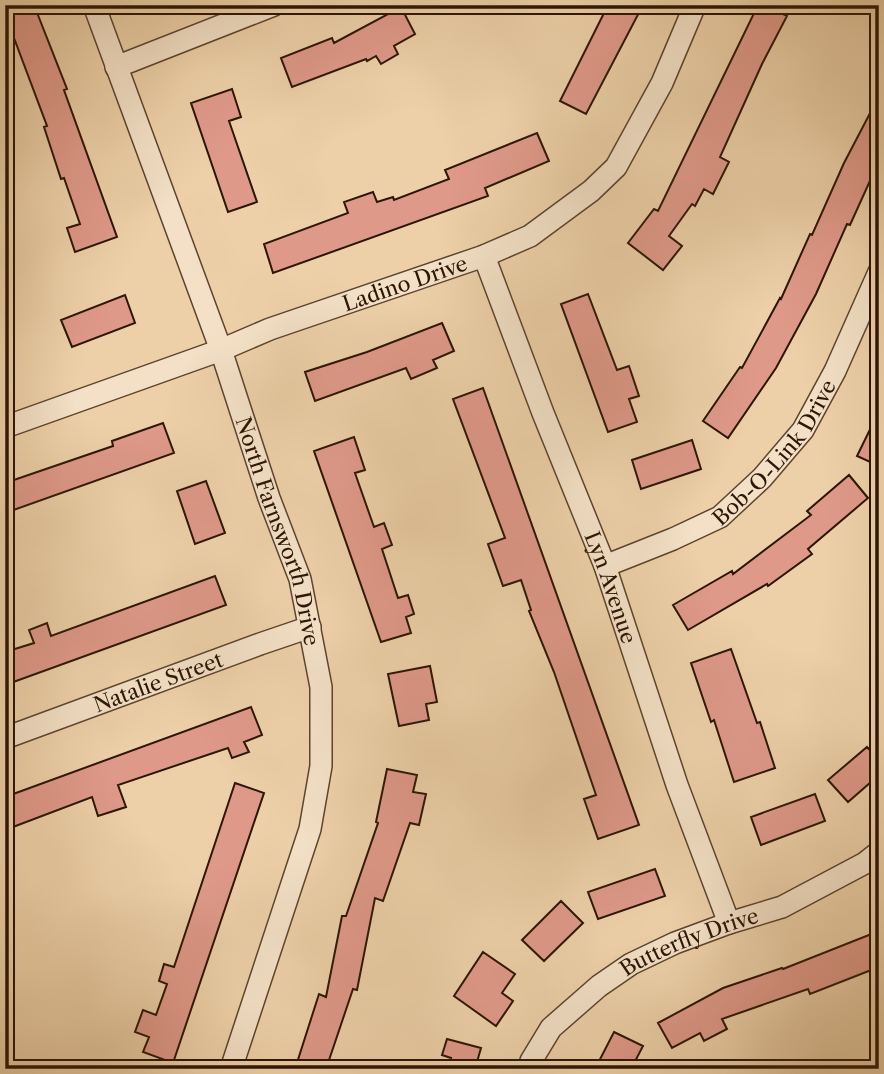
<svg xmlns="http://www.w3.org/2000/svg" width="884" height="1074" viewBox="0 0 884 1074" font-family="'Libre Caslon Text',serif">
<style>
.building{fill:#df9989;stroke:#2c1605;stroke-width:2}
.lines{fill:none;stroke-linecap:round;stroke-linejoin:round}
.minor-casing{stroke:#5c442e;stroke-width:24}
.minor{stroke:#f3e0c6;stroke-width:21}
.labels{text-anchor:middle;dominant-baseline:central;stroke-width:5;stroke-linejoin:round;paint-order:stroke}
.street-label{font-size:21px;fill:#2c1605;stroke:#f3e0c6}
</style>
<rect width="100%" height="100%" fill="#edd0a8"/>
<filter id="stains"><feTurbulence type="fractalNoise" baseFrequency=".00286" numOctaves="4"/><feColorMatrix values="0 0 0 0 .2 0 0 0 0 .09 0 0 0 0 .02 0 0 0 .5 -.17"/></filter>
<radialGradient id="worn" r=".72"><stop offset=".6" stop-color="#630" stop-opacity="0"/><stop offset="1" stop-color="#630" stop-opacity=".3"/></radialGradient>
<!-- building -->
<path class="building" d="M5 5H34L67 89 64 90 117 237 75 252 67 228 80 224 64 178 61 179 44 127 47 126 5 14Z
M608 5H643L586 114 560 101Z
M758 5H766L787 16 762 64 720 157 729 162 713 194 704 189 695 206 692 204 669 236 682 246 663 270 628 243 654 209 658 211Z
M401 7 415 34 394 46 398 54 381 64 376 56 367 61 366 59 292 87 281 58 332 38 334 43Z
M232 89 241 117 229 121 257 202 228 212 191 103Z
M879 96V161L850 225 847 224 816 294 776 368 728 438 703 421 740 367 742 368 780 298 781 299 810 234 812 235 844 163Z
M537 133 549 161 485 188 488 196 273 273 264 244 348 213 344 202 373 192 377 202 393 197 394 200 449 179 445 170Z
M588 294 617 370 629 366 639 396 629 399 637 422 608 432 561 304Z
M125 295 135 323 72 347 61 320Z
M442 323 454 351 433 360 437 368 411 379 406 368 315 401 305 372 367 352Z
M483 388 639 825 598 839 584 799 596 795 554 672 529 611 531 610 521 580 503 586 488 544 505 538 453 399Z
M879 411V466L857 456Z
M163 423 174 453 5 513V483L113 446 112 441Z
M354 437 365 470 355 473 374 527 384 523 392 545 382 549 398 598 408 595 414 614 406 617 411 633 381 642 314 451Z
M692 440 701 469 641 489 632 460Z
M849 475 868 498 808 549 812 554 768 586 767 584 688 630 673 605 732 571 733 574 811 515 807 511Z
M206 481 225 533 195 544 177 491Z
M215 576 226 605 5 685V652L34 643 29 630 47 623 51 636Z
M731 649 757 723 760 722 775 768 734 782 714 720 711 722 691 663Z
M430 666 437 702 426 704 429 720 399 726 388 674Z
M251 707 262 735 244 742 249 752 232 758 228 748 118 785 126 807 98 816 92 797 5 830V797Z
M867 747 879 760V775L848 802 828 780Z
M387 769 417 775 413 792 426 794 419 825 410 823 383 901 375 898 357 990 353 989 326 1069H295L319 994 326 997 342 916H346L378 823 376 822Z
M235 783 264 793 173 1063 143 1052 149 1037 135 1032 143 1010 156 1015 167 984 159 981 164 964 174 967Z
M815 794 825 821 761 845 751 817Z
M655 869 665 896 598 919 588 892Z
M561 901 583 923 544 961 522 940Z
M879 931V967L810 994 808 989 722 1019 727 1029 704 1041 700 1033 672 1048 658 1023 723 988 782 968 783 969Z
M483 952 515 974 502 993 513 1001 496 1026 454 996Z
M614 1032 643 1046 631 1069H595Z
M447 1039 481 1048 475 1069H448L451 1058 442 1055Z"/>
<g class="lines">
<defs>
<g id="minor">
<path id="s1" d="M94 5 221 350 269 498 300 579 321 687V766L310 829 231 1069"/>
<path d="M116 67 274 5"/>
<path id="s2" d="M484 256 543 413 605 566 677 785 729 923"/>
<path id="s3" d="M5 427 221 350 270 329 484 256 530 236 591 191 616 167 662 83 695 5"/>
<path id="s4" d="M605 566 673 539 720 517 762 478 803 430 835 371 879 272"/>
<path id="s5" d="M5 738 260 644 310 627"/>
<path id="s6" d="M529 1069 531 1061 551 1028 599 986 631 964 675 943 729 923 782 907 865 863 879 852"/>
</g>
</defs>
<!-- minor casing -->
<use href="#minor" class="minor-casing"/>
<!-- minor -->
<use href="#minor" class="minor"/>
</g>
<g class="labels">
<!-- street labels -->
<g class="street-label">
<text stroke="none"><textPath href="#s3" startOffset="425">Ladino Drive</textPath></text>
<text stroke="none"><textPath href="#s4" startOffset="210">Bob-O-Link Drive</textPath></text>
<text stroke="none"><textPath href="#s1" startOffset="558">North Farnsworth Drive</textPath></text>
<text stroke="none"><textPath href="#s2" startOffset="355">Lyn Avenue</textPath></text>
<text stroke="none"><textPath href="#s5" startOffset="163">Natalie Street</textPath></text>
<text stroke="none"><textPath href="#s6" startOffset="212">Butterfly Drive</textPath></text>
</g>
</g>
<!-- margin -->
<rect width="884" height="1074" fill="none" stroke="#edd0a8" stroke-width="28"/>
<rect x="7" y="7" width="870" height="1060" fill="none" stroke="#2c1605" stroke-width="3.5"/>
<rect x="14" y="14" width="856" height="1046" fill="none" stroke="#2c1605" stroke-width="2"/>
<rect width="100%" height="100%" filter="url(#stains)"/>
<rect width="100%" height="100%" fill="url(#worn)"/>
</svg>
